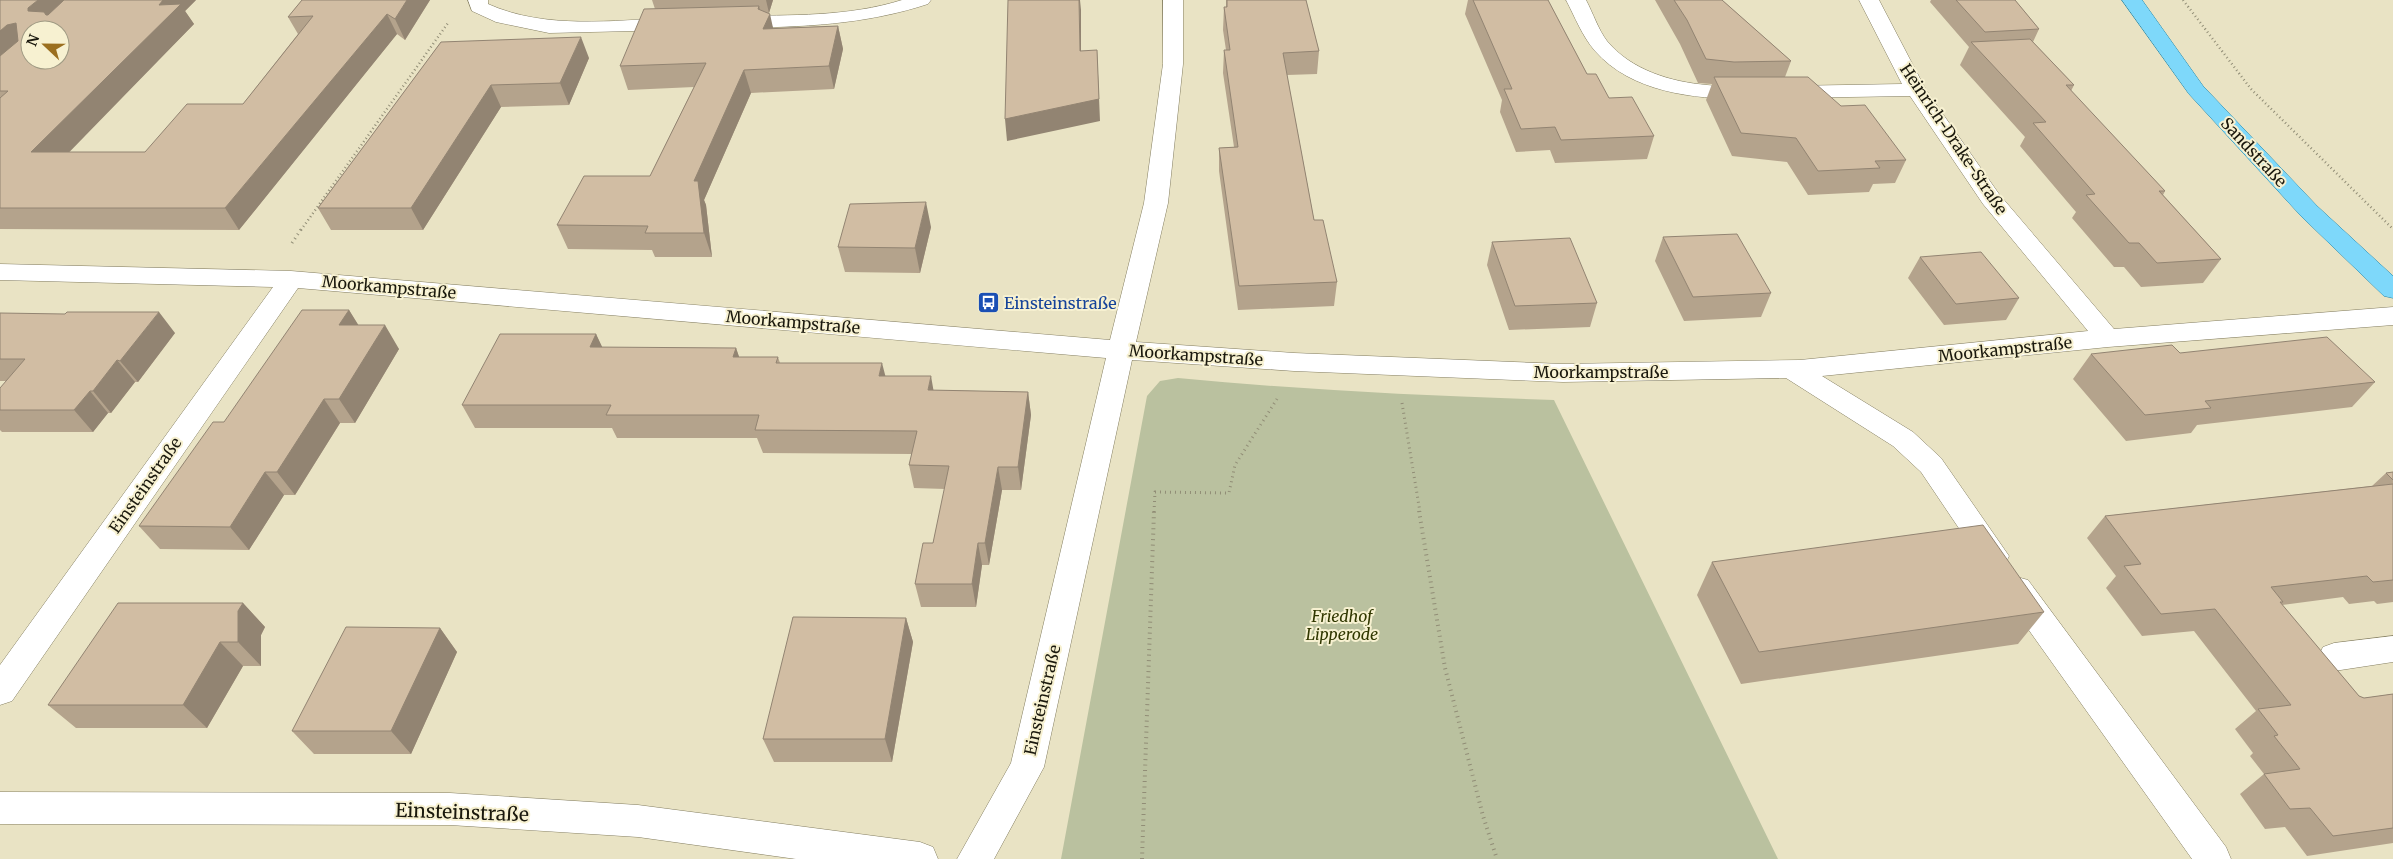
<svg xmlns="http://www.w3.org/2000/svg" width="2393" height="859" viewBox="0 0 2393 859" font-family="Merriweather,serif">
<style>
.green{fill:#bac19f}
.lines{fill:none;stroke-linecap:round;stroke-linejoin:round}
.minor-casing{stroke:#847e61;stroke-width:1}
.major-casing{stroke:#2384a4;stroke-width:1}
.path-far2{stroke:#918d76;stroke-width:2.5;stroke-dasharray:1 3;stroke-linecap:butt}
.path-far1{stroke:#918d76;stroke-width:3;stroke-dasharray:1 4;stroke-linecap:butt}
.path{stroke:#918d76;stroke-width:4;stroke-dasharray:1 4.5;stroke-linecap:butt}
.minor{fill:#fff;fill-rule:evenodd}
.major{fill:#7ed8fa;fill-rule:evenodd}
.wall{fill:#b4a38c}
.shaded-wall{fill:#928472}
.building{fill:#d1bda3;stroke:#928472;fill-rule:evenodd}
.labels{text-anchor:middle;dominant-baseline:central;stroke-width:4;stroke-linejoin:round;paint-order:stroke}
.street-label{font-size:16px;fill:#1a180d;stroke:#f7f1d1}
.transit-label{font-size:16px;fill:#164399;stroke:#f7f1d1;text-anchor:start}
.park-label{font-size:16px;font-style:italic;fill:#303700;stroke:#f7f1d1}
.near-street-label{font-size:19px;fill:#1a180d;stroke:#f7f1d1}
</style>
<rect width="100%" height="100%" fill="#e9e3c4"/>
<!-- green -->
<path class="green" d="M1178 378C1303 390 1428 396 1554 400L1778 859H1061L1147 396 1160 381Z"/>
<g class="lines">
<defs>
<path id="minor" d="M468 0H488V4C546 30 613 20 675 18L682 20 685 24 682 28 675 30 549 33 496 22 472 11Z
M902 0H931L928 4C864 25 801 27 735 28L728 26 725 22 728 18 735 16C790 15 848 17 902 0Z
M1163 0H1183V64L1168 203 1136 342 1294 353 1563 364 1800 360 2088 331 1983 204 1910 96 1788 98 1781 96 1778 92 1781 88 1788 86 1902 84 1859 0H1879L1926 90 1999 194 2114 329 2393 307V325L2108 347 1822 376 1913 432 1941 458 2009 556 2005 564 1994 568 1983 564 1921 472 1893 446 1786 378 1563 382 1294 371 1132 360 1044 767 994 859H957L1011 763 1106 358 298 288 12 701 0 705V665L273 287 0 280V264L291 271 1110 340 1144 203 1163 64Z
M1566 0H1586C1593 13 1598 29 1607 41 1631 70 1671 82 1707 85 1722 87 1738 85 1752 89L1755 93 1752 97 1745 99C1693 99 1631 92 1595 51 1582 36 1575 17 1566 0Z
M2017 577 2028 580 2226 847 2231 859H2192L2006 598 2002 589 2006 580Z
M2393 636V662L2334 671 2323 667 2318 657 2323 647 2334 643Z
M0 792 450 793 638 805 920 842 933 847 938 859H796L638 837 450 825 0 824Z"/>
<path id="major" d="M2122 0H2142L2203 86 2317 206 2393 276V298L2384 296 2301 216 2189 94Z"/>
</defs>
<!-- minor casing -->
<use href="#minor" class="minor-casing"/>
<!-- major casing -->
<use href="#major" class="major-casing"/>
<!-- path-far2 -->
<path class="path-far2" d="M2183 0 2251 89 2393 229
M301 230 448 23"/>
<!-- path-far1 -->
<path class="path-far1" d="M292 243 302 228
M1402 403 1420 512
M1154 512 1155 492 1229 493 1235 465 1277 399"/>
<!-- path -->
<path class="path" d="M1419 511 1445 668 1483 816 1497 859
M1142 859 1154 511"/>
<!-- minor -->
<use href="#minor" class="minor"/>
<!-- major -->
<use href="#major" class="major"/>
</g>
<!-- wall -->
<path class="wall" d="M0 0H196L185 11 194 24 68 152H145L243 104 298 34 288 17 302 0H430L405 40 397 34 239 230 0 229Z
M652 0H773L769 13H767L773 28 838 26 843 49 834 89 751 93 704 200 706 205 712 257H655L652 250 568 249 557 225 650 176 694 87 628 90 620 66 655 9Z
M1226 0H1306L1319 51 1317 74 1287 75 1314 220 1337 282 1334 306 1238 310 1219 171V148L1234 147 1223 73 1224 50H1226L1223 30 1224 7H1226Z
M1468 0H1548L1587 74 1609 98 1654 136 1647 159 1555 163 1550 150 1516 152 1500 112 1502 100 1465 14Z
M1655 0H1722L1791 61 1785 77 1841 106 1906 160 1895 183 1873 184 1869 192 1808 195 1787 162 1732 156 1706 100 1712 84 1698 83 1680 44Z
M1931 0H2015L2039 29 2033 42 2074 85 2071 91 2165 191 2163 195 2221 259 2203 283 2141 287 2124 267H2114L2072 218 2076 212 2020 146 2025 137 1960 65 1969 47 1930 2Z
M441 42 589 58 569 105 501 107 423 230H331L318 208Z
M931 227 920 273 845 272 838 247Z
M1663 237 1771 293 1761 317 1684 321 1655 261Z
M1492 242 1597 303 1590 327 1509 330 1487 265Z
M1920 257 2019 298 2006 320 1944 325 1908 278Z
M349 310 358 325 399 349 355 423H340L295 495H284L249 550 160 549 139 526 224 422Z
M0 313 175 333 138 382H135L111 413H108L93 432H2L0 430V388L7 381H0Z
M596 334 602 348H736L739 357H778L780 363 885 376 933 390 1028 392 1031 415 1021 490H1002L989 565H982L976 607H921L915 584 933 543 945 489 914 488 909 465 912 454 763 453 757 438H617L612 428H475L462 405Z
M2180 353 2375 382 2352 407 2197 425 2191 433 2126 441 2073 379 2091 354Z
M2393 472V602L2377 604 2374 601 2349 604 2343 597 2282 605 2359 696 2364 698 2393 694V843L2307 856 2285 827 2265 829 2240 794 2264 774 2250 756 2253 753 2235 729 2256 711 2194 631 2142 636 2106 588 2116 576 2087 538 2105 516 2372 486 2386 473Z
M1712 562 2044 612 2018 644 1741 684 1697 595Z
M243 603 265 627 261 635V666H243L207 728H76L48 705Z
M906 618 913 642 892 762H774L763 739Z
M440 628 457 652 411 754H314L292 731Z"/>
<!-- shaded-wall -->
<path class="shaded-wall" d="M38 0H74L57 30 28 11V8Z
M163 0H196L185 11 194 24 48 174 31 152Z
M407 0H430L405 40 395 19Z
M766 0H773L769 13Z
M1079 0H1080L1081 10V72L1080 51Z
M759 6 764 27 770 14 775 37 769 52 758 9Z
M387 14 397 34 239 230 225 208Z
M16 23 30 42 0 65V31L7 25Z
M838 26 843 49 834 89 829 66Z
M581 37 589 58 569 105 560 83Z
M1097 50 1100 121 1007 141 1005 119Z
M744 70 751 93 704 200 706 205 712 257 704 233 694 181Z
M491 85 501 107 423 230 411 208Z
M926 202 931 227 920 273 915 248Z
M349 310 364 334 339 325Z
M159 312 175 333 138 382 120 361Z
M385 325 399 349 355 423 339 399Z
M596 334 607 357 590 347Z
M736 348 744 371 733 357Z
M117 360 135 382 111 413 93 391Z
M882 363 888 386 879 376Z
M931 376 935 399 928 390Z
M90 391 108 413 93 432 74 410Z
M1028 392 1031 415 1021 490 1018 467Z
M324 399 340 423 295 495 277 472Z
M998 467 1002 490 989 565 985 543Z
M265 472 284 495 249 550 230 527Z
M978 543 982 565 976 607 972 584Z
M243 603 265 627 261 635V666L238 642V611Z
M906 618 913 642 892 762 885 739Z
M440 628 457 652 411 754 391 731Z
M220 642 243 666 207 728 183 705Z"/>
<!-- building -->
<path class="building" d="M0 0H38L28 8V11L44 12 46 15H48L64 0H163L159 5 181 4 31 152H145L187 104H243L313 16 288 17 302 0H407L395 19 387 14 225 208H0V98L8 91H0V56L18 41 16 23 7 25 0 31ZM30 30H60V60H30Z
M1008 0H1079L1080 51 1097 50 1099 99 1005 119Z
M1227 0H1306L1319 51 1283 53 1314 220H1323L1337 282 1239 286 1219 148 1238 147 1224 50H1230L1224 7H1227Z
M1473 0H1548L1587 74H1596L1609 98 1632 97 1654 136 1561 140 1555 127 1521 129 1504 89H1512Z
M1674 0H1722L1791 61 1734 62 1706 59 1687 20Z
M1956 0H2015L2039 29 1985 32Z
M759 6 758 9 770 14 763 29 838 26 829 66 744 70 694 181H698L704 233H645L648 226 557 225 584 176H650L706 63 620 66 644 9Z
M581 37 560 83 491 85 411 208H318L441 42Z
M2030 39 2074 85H2066L2165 191H2159L2221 259 2157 263 2139 243H2129L2086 195 2095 194 2033 123 2046 122 1971 42Z
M1714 77H1808L1841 106 1865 105 1906 160 1875 161 1880 168 1818 171 1796 138 1741 133Z
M926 202 915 248 838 247 850 204Z
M1737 234 1771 293 1693 297 1663 237Z
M1570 238 1597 303 1515 306 1492 242Z
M1981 252 2019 298 1956 304 1920 257Z
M302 310H349L339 325H385L339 399H324L277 472H265L230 527 139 526 213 422H224Z
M67 312H159L120 361 117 360 93 391H90L74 410H0V388L25 359H0V313L65 314Z
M500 334H596L590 347 736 348 733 357H778L776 363H882L879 376H931L928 390 1028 392 1018 467H998L985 543H978L972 584H915L923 543H933L949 466 909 465 917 431 755 430 759 415H606L611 405H462Z
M2327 337 2375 382 2205 401 2211 408 2145 415 2091 354 2172 345 2180 353Z
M2393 472V480L2386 473Z
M2393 484V580L2373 582 2367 576 2271 587 2283 602H2280L2359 696 2364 698 2393 694V828L2333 836 2310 808 2290 809 2264 774 2300 769 2274 736 2278 735 2258 709 2291 705 2215 609 2161 614 2124 566 2141 564 2105 516Z
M1983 525 2044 612 1759 652 1712 562Z
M118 603H243L238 611V642H220L183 705H48Z
M793 617 906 618 885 739H763Z
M346 627 440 628 391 731H292Z"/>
<!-- icons -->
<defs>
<symbol id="bus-square" viewBox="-11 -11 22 22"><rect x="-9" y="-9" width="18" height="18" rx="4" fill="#1a4fb4" stroke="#f7f1d1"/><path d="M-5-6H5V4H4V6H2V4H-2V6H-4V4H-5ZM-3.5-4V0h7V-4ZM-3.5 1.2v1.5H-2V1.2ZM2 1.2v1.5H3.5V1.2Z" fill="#fff"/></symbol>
</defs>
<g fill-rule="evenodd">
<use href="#bus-square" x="976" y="290" width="25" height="25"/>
</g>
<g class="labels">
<!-- street labels -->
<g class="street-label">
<text transform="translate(1954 139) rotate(56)">Heinrich-Drake-Straße</text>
<text transform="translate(2254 152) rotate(47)">Sandstraße</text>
<text transform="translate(389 287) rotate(5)">Moorkampstraße</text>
<text transform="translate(793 322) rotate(5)">Moorkampstraße</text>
<text transform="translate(2005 349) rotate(-6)">Moorkampstraße</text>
<text transform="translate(1196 355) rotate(4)">Moorkampstraße</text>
<text x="1601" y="372">Moorkampstraße</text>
<text transform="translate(145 485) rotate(-55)">Einsteinstraße</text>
<text transform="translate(1042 700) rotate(-77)">Einsteinstraße</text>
</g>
<!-- transit labels -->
<g class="transit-label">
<text x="1004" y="303">Einsteinstraße</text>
</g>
<!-- park labels -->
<g class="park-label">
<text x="1342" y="616">Friedhof<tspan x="1342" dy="18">Lipperode</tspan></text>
</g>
<!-- near-street labels -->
<g class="near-street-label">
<text transform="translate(462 812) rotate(2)">Einsteinstraße</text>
</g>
</g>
<!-- north arrow -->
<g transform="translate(45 45) rotate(292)"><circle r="24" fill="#f7f1d1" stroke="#9f9a83"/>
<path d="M0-4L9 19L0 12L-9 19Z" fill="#9b6f1f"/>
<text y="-8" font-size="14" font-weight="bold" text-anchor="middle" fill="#1a180d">N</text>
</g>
</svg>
